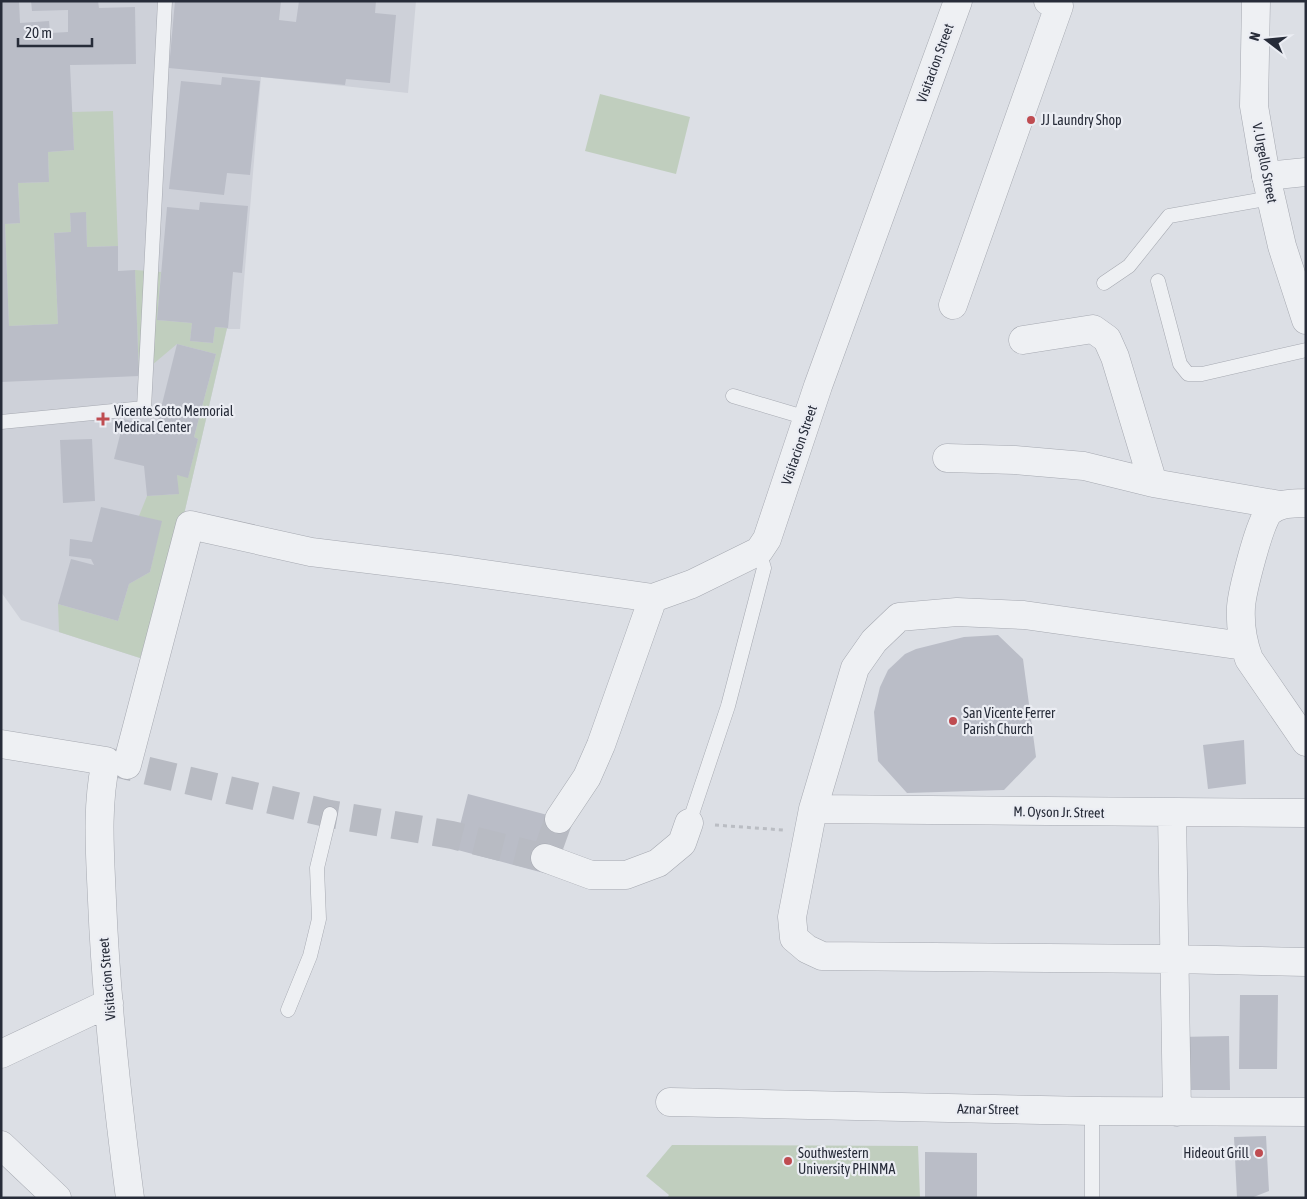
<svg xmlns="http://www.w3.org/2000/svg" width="1307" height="1199" viewBox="0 0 1307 1199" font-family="'Asap Condensed',sans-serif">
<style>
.built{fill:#ced1d9}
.green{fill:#c0cebe}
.building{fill:#babdc7}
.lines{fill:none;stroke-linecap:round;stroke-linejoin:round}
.minor-tunnel{stroke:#b8bbc3;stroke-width:28;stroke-dasharray:28 14;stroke-linecap:butt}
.service-casing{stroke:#a6a9b1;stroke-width:15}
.minor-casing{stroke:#a6a9b1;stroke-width:29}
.tertiary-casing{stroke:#a6a9b1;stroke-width:29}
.path{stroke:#babdc3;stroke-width:3;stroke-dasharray:4 4;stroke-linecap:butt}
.service{stroke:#eef0f3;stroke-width:14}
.minor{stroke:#eef0f3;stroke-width:28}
.tertiary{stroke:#eef0f3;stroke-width:28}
.poi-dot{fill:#bf4c51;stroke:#ebedf3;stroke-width:2}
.labels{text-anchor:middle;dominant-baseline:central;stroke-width:4.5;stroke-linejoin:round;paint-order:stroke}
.street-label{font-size:14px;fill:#272c39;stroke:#ebedf3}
.poi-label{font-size:14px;fill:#272c39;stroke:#ebedf3;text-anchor:start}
</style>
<rect width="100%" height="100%" fill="#dcdfe5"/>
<!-- built -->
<path class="built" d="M1 1H416L408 93 261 77 240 329H227L185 510 140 658 21 620 1 592Z"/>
<!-- green -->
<path class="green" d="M600 94 690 117 676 174 585 151Z
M113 111 118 246 87 247 86 213H70L71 232 54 233 58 324 9 326 5 224 20 223 18 183 49 182 48 152 74 150 72 112Z
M135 270 161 272 157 320 192 323 190 341 213 343 215 327 227 328 185 510 140 658 59 632 58 604 118 621 129 584 150 572 161 522 139 516 147 496 178 494 177 475 188 477 198 439 194 437 216 354 177 344 139 376Z
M672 1145 918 1146 920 1198H667L669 1195 646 1176Z"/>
<!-- building -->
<path class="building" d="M1 1H19L20 23 49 21 50 33 68 32V10L32 11 31 1H98L99 8 135 7 136 64 70 65 74 150 48 152 49 182 18 183 20 223 5 224 9 326 58 324 54 233 71 232 70 213 86 212 87 247 118 246V271L135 270 139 376 1 382Z
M175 1H281L279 20 296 22 299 1H376L375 13 396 15 390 83 346 79 345 85 169 68Z
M222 77 260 81 250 175 227 173 224 195 169 189 181 81 221 85Z
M200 202 248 206 242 273 233 272 228 328 215 327 213 343 190 341 192 323 157 320 167 207 199 210Z
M177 344 216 354 194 437 198 439 188 478 177 475 179 494 147 496 144 466 114 459 124 419 156 428Z
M92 439 95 501 63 503 60 440Z
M101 507 162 521 150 572 129 584 118 621 58 604 71 559 94 565 91 559 69 556 70 539 92 542Z
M998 635 1023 659 1036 757 1004 790 907 793 878 761 874 712 880 687 888 670 905 654 916 649 964 637Z
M1244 740 1246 784 1208 789 1203 745Z
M468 794 570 821 555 876 454 849Z
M1240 995H1278L1277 1069H1239Z
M1229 1036 1230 1090H1179V1037Z
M1266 1136 1269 1191 1251 1198H1237L1234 1137Z
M925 1152 977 1153V1198H925Z"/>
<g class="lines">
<!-- minor-tunnel -->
<path class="minor-tunnel" d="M106 761 330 814 452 835 545 858 559 819"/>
<defs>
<path id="service" d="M1158 281 1180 364 1188 374H1202L1306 350
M1104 283 1129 266 1169 216 1271 198
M733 396 807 418
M1 422 144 408 165 1
M689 823 728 706 757 595 764 568 759 551
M288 1010 310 956 319 919 317 868 330 814
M1092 1198V1111"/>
<path id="minor" d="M1266 176 1282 246 1306 320
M953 305 1059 6 1048 1
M1023 340 1093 329 1107 339 1115 357 1153 483
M947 458 1015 460 1084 466 1153 483 1280 505
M1306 503C1293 504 1280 502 1269 512 1260 520 1242 592 1241 607 1240 624 1243 643 1249 659L1306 742
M1244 646 1024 615 957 612 899 617 874 641 855 668 813 809 792 917 794 938 807 949 822 956 1173 959 1306 962
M1 744 106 761C96 807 100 853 102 900 106 999 117 1099 130 1198
M127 765 190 525 311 552 449 569 653 598 692 584 759 551 767 539 818 386 958 1
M813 809 1306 813
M1172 813 1177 1112
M559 819 587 777 601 745 653 598
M545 858 591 875H626L658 863 682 843 689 823
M1 1054 109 1003
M670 1102 1092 1111 1306 1112
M1 1145 57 1198"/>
<path id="tertiary" d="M1256 1 1254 106 1266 176 1306 172"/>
</defs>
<!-- service casing -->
<use href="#service" class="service-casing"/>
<!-- minor casing -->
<use href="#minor" class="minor-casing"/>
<!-- tertiary casing -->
<use href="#tertiary" class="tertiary-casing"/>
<!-- path -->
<path class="path" d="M715 825 783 830"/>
<!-- service -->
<use href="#service" class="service"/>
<!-- minor -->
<use href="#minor" class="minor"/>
<!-- tertiary -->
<use href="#tertiary" class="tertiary"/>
</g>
<!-- markers -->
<g class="poi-dot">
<circle cx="1031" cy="120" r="5"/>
<path d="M100.5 411.5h5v5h5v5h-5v5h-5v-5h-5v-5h5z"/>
<circle cx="953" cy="721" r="5"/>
<circle cx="1259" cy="1153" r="5"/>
<circle cx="788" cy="1161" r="5"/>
</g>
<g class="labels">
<!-- street labels -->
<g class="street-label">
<text transform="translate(935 63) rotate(-70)">Visitacion Street</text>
<text transform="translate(1265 163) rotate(79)">V. Urgello Street</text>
<text transform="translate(799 445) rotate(-71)">Visitacion Street</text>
<text transform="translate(1059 812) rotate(1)">M. Oyson Jr. Street</text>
<text transform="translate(107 979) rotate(-95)">Visitacion Street</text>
<text transform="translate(988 1109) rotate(1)">Aznar Street</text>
</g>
<!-- poi labels -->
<g class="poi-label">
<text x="1041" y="120">JJ Laundry Shop</text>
<text x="114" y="411">Vicente Sotto Memorial<tspan x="114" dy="16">Medical Center</tspan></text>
<text x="963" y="713">San Vicente Ferrer<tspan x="963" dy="16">Parish Church</tspan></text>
<text x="798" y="1153">Southwestern<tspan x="798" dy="16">University PHINMA</tspan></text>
<text x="1249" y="1153" text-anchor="end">Hideout Grill</text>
</g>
</g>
<!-- border -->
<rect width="1307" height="1199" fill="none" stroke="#272c39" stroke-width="5"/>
<!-- north arrow -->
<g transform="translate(1267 40) rotate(286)" stroke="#ebedf3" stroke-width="4" paint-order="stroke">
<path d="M0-4L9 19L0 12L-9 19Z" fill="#272c39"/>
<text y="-8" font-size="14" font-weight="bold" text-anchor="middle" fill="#272c39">N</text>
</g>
<!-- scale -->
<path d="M18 38v8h74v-8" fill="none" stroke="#272c39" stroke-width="2.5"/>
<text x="25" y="38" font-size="15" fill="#272c39" stroke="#ebedf3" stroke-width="4" paint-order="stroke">20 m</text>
</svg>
